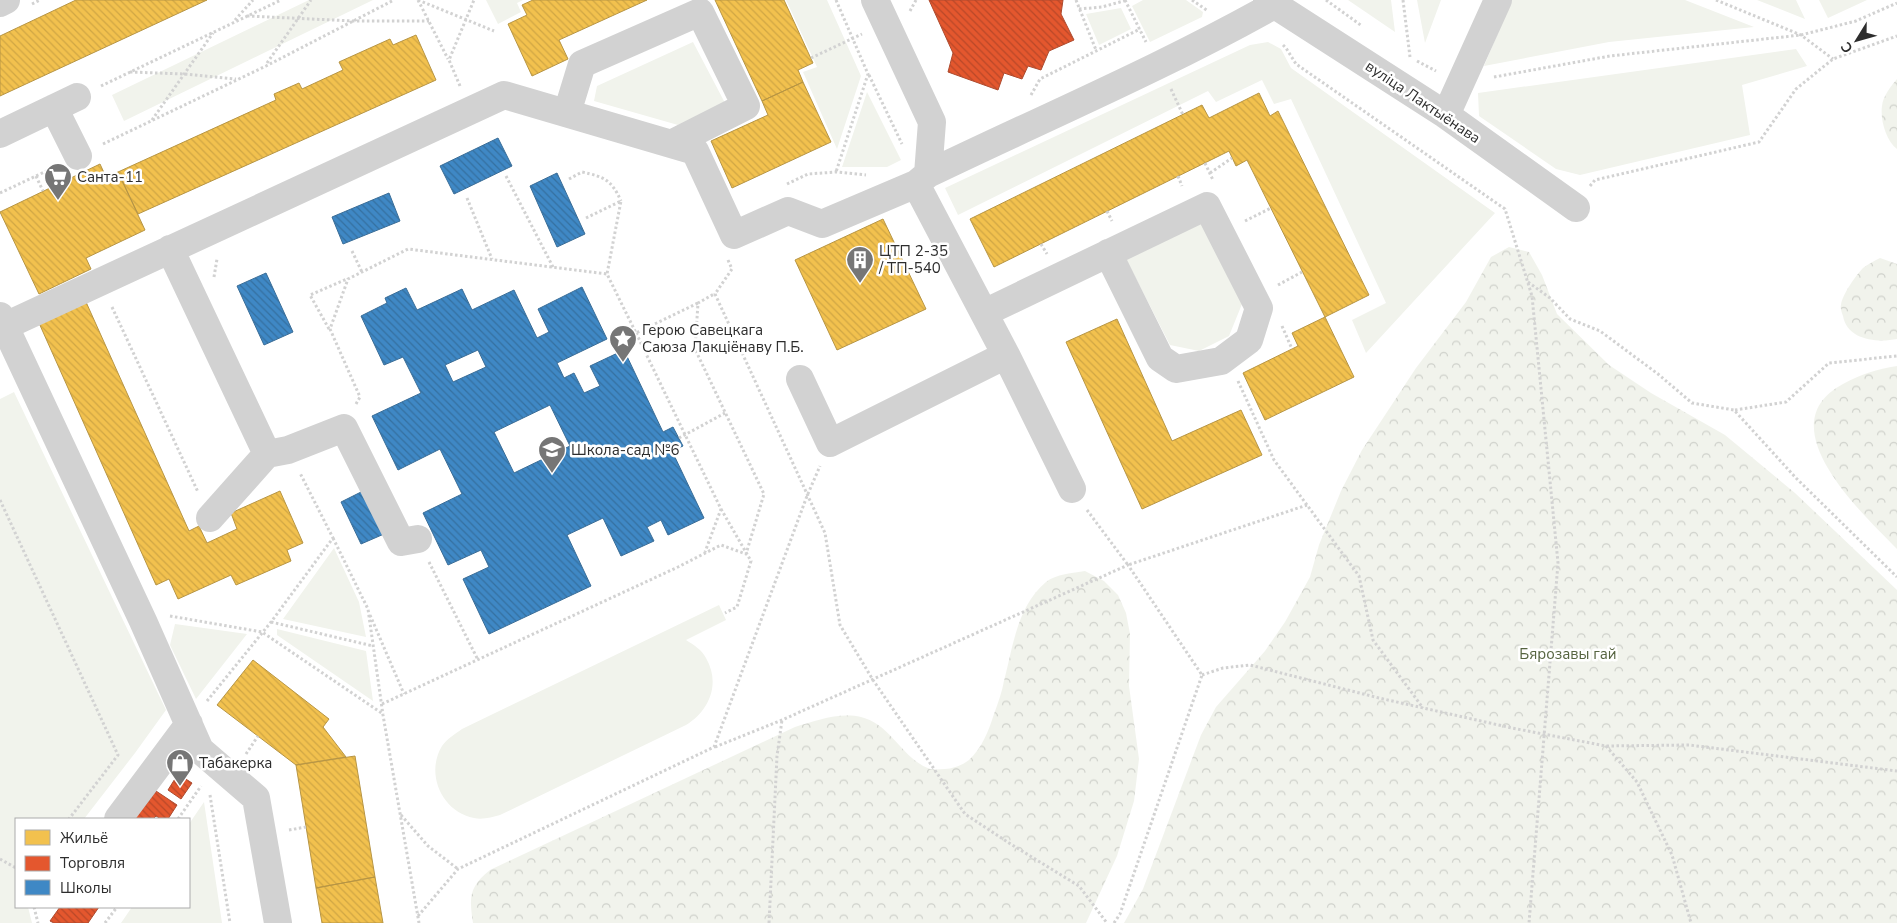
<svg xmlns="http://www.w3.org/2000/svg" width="1897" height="923" viewBox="0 0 1897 923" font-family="'Nunito Sans',sans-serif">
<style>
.grass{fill:#f1f3ec}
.forest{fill:url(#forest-crowns)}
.homes{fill:url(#homes-back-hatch);stroke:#b79544}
.shops{fill:url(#shops-back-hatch);stroke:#ad4a2e}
.schools{fill:url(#schools-back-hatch);stroke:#3a6d97;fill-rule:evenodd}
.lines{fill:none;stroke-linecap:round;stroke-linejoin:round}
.path{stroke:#d2d2d2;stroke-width:3;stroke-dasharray:2.5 2.5;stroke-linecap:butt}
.minor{stroke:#d2d2d2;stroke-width:28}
.labels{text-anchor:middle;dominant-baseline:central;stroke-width:5;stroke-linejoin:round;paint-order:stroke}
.street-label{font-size:15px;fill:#2d2d2d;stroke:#fff}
.poi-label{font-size:15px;fill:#2d2d2d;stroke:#fff;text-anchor:start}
.park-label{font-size:15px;fill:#566440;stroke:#fff}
</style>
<defs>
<pattern id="forest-crowns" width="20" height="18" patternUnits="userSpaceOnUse" patternTransform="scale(1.25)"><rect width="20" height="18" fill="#f1f3ec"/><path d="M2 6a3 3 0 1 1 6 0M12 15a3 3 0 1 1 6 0" fill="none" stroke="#cfd1cb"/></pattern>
<pattern id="homes-back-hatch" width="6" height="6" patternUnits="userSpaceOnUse" patternTransform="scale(1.25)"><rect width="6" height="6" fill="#f2c14e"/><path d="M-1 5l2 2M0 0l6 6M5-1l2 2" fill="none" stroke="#d0a644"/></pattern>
<pattern id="shops-back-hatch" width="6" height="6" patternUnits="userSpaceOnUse" patternTransform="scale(1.25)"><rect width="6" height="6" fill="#e4572e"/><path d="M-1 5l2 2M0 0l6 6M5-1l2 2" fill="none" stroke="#b94828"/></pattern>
<pattern id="schools-back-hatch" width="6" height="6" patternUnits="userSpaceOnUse" patternTransform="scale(1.25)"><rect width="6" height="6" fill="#3f88c5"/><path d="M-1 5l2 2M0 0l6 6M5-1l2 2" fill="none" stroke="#3570a0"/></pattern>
</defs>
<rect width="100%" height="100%" fill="#fff"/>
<!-- grass -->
<path class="grass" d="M309 0H373L124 121 112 95Z
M486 0H523L517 3 521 12 498 24Z
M786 0H827L861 76 837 149 803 72 817 67Z
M1143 0H1186L1203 12 1202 17 1150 42 1132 6Z
M1348 0H1391L1395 32Z
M1417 0H1441L1425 43Z
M1512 0H1685L1754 27 1609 42 1484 66Z
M1757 0H1796L1805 19Z
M1819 0H1867L1828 18Z
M1121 8 1131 29 1099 45 1086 14Z
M693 42 725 103 678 125 594 101 597 86Z
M1268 42 1281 49 1291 68 1495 213 1366 353 1352 320 1386 303 1291 99 1274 104 1262 80 1216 102 1208 91 958 215 945 188 1250 45Z
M1796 49 1807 66 1742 85 1750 135 1580 175 1556 169 1479 116 1478 93Z
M867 92 901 160 887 167H842Z
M1200 219 1242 304 1229 336 1199 351 1170 345 1124 255Z
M14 392 166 710 135 753 84 819H16V907H28L32 923H0V399Z
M334 548 359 602 366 637 283 619Z
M719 605 726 620 686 640C694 645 702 650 706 658 721 684 709 711 686 725L500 815C492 817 483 820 474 818 442 812 425 774 442 746 447 739 455 734 462 729Z
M175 624 247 634 196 699 170 645Z
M277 629 366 651 373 701 277 635Z
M204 802 222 923H121L132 907H189V824Z"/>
<!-- forest -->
<path class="forest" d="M1897 79V149C1886 141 1880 119 1882 106 1883 96 1891 86 1897 79Z
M1509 247 1529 252 1542 275 1557 314 1609 365 1651 393 1725 435 1795 493 1897 590V923H1124L1143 889 1201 735 1216 707 1265 651 1285 622 1310 577 1319 545 1341 491 1362 450 1416 368 1466 302 1491 257Z
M1880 258 1897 264V339C1877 343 1847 340 1843 316 1842 313 1840 308 1841 305 1842 295 1856 275 1863 268 1868 264 1874 261 1880 258Z
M1897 366V549C1862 513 1766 425 1843 384 1861 374 1877 369 1897 366Z
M1085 571 1104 581 1118 595 1126 613 1130 634 1129 686 1139 759 1134 801 1117 856 1086 923H473C469 897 469 887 490 870L795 727C815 721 839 712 861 717 891 724 902 759 930 769 934 770 940 769 945 769 952 769 963 765 969 760 982 748 989 730 994 714 998 703 1002 692 1004 681 1013 647 1017 606 1046 582 1056 574 1073 573 1085 571Z"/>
<!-- homes -->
<path class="homes" d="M76 0H207L0 96V36Z
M533 0H647L559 40 568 59 532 76 508 24 527 15 522 5Z
M715 0H784L813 63 798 70 803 82 762 101Z
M416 35 436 80 138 214 118 172 276 100 274 94 299 83 302 89 343 70 339 62 390 39 393 45Z
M803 82 831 142 732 188 711 141 768 115 762 101Z
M1259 93 1270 116 1278 111 1369 295 1325 317 1247 160 1236 166 1229 151 994 267 970 219 1202 105 1209 118Z
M100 164 106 177 118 172 145 230 86 258 91 269 39 294 0 212Z
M883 219 926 309 837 350 795 260Z
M86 302 189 531 199 526 207 543 237 529 231 513 280 491 303 543 287 550 291 561 236 585 231 575 178 599 169 579 156 585 39 323Z
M1325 317 1354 377 1265 420 1243 373 1298 346 1292 333Z
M1117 319 1172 441 1241 410 1262 455 1142 509 1066 342Z
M253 660 329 719 323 727 346 757 296 765 217 705Z
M355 756 375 877 316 888 296 765Z
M375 877 383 923H322L316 888Z"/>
<!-- shops -->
<path class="shops" d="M929 0H1063L1061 14 1074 40 1049 51 1041 70 1028 66 1022 79 1004 73 998 90 948 72 953 53Z
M178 774 192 783 181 799 168 790Z
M156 791 177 805 168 819H161L156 816 153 819H130L141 803 145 806Z
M60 907H99L88 923H54L50 921Z"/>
<!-- schools -->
<path class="schools" d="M498 138 512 166 454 194 440 166Z
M557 173 585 234 557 247 530 186Z
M389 193 400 221 343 244 332 217Z
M266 273 293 332 264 345 237 286Z
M582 287 607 339 557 363 564 378 574 373 584 393 600 386 590 366 624 350 663 432 673 427 683 446 672 451 704 518 668 535 661 520 647 527 654 541 621 556 603 518 567 535 591 586 489 634 463 579 489 567 481 550 448 565 423 513 462 494 440 449 398 470 372 416 421 393 403 357 384 365 361 316 387 303 385 298 406 288 417 310 462 289 472 310 514 290 537 338 549 332 538 309ZM478 350 486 367 453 382 445 365ZM550 405 570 446 514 473 494 432Z
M363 491 384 534 361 544 341 502Z"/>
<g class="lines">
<!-- path -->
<path class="path" d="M418 0 494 31
M418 0 448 59
M836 0 868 74 836 172
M1076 0 1096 50
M1125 0 1146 42
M1192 0 1208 11
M1326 0 1362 26
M1403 0 1410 57
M1716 0 1801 35 1833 59
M32 4 40 0
M1079 9 1102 7 1127 0
M910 11 916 0
M247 16 354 21H429
M235 20 253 0
M1283 45 1286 48 1296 64 1505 209 1532 296 1558 563 1529 923
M811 58 862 34
M1417 61 1436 71
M267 63 311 0
M130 72 184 74 236 79
M869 75 902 144
M1494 77 1610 56 1801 35 1856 21 1897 3
M101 86 281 0
M460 86 449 60 474 0
M1171 89 1183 115
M1031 95 1040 79 1140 29
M152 120 213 33
M103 144 266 66 394 0
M1205 163 1213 180
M1210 173 1232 158
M36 176 43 191
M506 176 553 267
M1178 176 1182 186
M569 179 582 172C604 177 611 179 621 201
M787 184 808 174 836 172 866 175
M1590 186 1595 180 1759 142 1796 89 1833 59 1897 36
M0 193 55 167
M467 198 492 259
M1107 211 1112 221
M586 218 621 201 607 274
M1245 221 1271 208
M1041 244 1047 254
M352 251 362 272
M728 260 732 269 715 294 825 533 840 625 873 680 965 814 1009 843 1079 886 1107 923
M214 277 217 259
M1528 282 1550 298 1570 319 1600 331 1658 374 1692 403 1734 410 1796 478 1897 577
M1278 285 1302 272
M112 307 198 492
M1282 326 1292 349
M329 329 310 295 347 279
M636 333 721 509 705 552
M1238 381 1274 460 1359 576 1373 640 1423 708
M356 404 360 397 330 329 348 279 408 249 607 274 636 333 698 303
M1735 410 1786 402 1829 363 1897 356
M679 438 725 413
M0 500 118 755 69 819
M721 509 751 561 737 607 725 613
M1087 510 1128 565 1307 505
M333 538 368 609 383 715 419 923
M429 562 478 660
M370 615 404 694
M170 616 262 632 383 714
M271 622 373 646
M1202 675 1223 668 1250 665 1379 698 1512 728 1606 746 1689 745 1897 771
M207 701 271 622 333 538 300 473
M382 704 678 567 721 545 746 554 764 494 695 349 698 303 714 294
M1606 746 1637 782 1672 855 1691 923
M715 747 782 720 1128 565 1202 675
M246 754 258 736
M210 795 230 923
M401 815 428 846 458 869
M178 819 201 786
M289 830 306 827
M0 859 16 868
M34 907 38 923
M418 916 458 869 714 747 807 496 820 466
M105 923 117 907
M769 923 777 756 782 720
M1114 923 1120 914 1202 675"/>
<!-- minor -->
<path class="minor" d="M875 0 932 122 928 174
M1267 0 1446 115 1576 208
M0 3 6 0
M54 108 78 156
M567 113 582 64 700 12 746 106 671 144
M1446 115 1498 0
M0 134 77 97
M916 184 1006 355 1072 489
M170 249 267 454 210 518
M984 313 1207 206 1259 308 1249 340 1221 361 1176 369 1160 358 1108 253
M0 316 143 621 200 750 256 798 278 923
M5 326 504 95 695 151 734 235 788 211 822 224 916 184 928 174C1044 118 1162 68 1274 5
M800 379 830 443 1006 355
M267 454 288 450 344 428 401 542 418 539
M118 819 189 724"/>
</g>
<!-- icons -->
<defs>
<symbol id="supermarket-pin" viewBox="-11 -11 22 30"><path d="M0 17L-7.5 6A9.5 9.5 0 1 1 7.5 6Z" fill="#767676" stroke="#fff"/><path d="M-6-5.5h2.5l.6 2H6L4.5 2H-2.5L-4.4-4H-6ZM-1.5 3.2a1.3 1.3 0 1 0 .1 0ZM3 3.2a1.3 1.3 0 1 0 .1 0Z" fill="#fff"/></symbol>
<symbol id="building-pin" viewBox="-11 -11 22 30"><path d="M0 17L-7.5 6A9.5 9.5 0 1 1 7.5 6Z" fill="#767676" stroke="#fff"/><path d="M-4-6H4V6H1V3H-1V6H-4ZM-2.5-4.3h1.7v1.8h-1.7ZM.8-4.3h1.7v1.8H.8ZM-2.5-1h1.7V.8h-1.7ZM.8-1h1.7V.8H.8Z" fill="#fff"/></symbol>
<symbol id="sight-pin" viewBox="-11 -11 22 30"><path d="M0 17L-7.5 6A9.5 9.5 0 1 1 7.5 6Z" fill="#767676" stroke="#fff"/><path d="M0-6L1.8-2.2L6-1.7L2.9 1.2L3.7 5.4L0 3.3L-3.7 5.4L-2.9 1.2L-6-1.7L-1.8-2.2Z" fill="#fff"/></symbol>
<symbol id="school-pin" viewBox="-11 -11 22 30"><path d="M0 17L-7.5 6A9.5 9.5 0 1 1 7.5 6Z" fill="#767676" stroke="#fff"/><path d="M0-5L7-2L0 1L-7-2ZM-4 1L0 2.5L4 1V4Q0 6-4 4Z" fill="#fff"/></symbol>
<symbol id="shop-pin" viewBox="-11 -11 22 30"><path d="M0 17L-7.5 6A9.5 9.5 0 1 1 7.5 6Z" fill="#767676" stroke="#fff"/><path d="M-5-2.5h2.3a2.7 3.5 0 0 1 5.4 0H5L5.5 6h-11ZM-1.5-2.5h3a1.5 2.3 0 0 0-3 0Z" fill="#fff"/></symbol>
</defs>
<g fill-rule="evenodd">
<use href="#supermarket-pin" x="42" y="161" width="32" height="43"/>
<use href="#building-pin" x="844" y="244" width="32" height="43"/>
<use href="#sight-pin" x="607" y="323" width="32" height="43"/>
<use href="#school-pin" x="536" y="434" width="32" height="43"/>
<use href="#shop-pin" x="164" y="747" width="32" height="43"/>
</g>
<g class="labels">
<!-- street labels -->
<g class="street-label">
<text transform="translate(1423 102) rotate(34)">вуліца Лактыёнава</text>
</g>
<!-- poi labels -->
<g class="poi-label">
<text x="77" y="177">Санта-11</text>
<text x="879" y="251">ЦТП 2-35<tspan x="879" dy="17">/ ТП-540</tspan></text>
<text x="642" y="330">Герою Савецкага<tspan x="642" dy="17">Саюза Лакціёнаву П.Б.</tspan></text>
<text x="571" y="450">Школа-сад №6</text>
<text x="199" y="763">Табакерка</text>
</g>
<!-- park labels -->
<g class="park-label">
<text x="1568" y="654">Бярозавы гай</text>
</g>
</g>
<!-- legend -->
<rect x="15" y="818" width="175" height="90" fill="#ffffff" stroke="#ababab"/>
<rect x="25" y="830" width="25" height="15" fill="#f2c14e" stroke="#ababab"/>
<text x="60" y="843" font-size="15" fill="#2d2d2d">Жильё</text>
<rect x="25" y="856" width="25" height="15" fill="#e4572e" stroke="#ababab"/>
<text x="60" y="868" font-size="15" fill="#2d2d2d">Торговля</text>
<rect x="25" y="880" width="25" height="15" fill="#3f88c5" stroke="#ababab"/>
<text x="60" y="893" font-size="15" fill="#2d2d2d">Школы</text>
<!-- north arrow -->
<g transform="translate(1857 40) rotate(233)" stroke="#ffffff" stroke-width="4" paint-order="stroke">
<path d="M0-4L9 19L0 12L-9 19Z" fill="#2d2d2d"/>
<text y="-8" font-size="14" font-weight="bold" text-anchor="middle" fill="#2d2d2d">С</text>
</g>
</svg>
